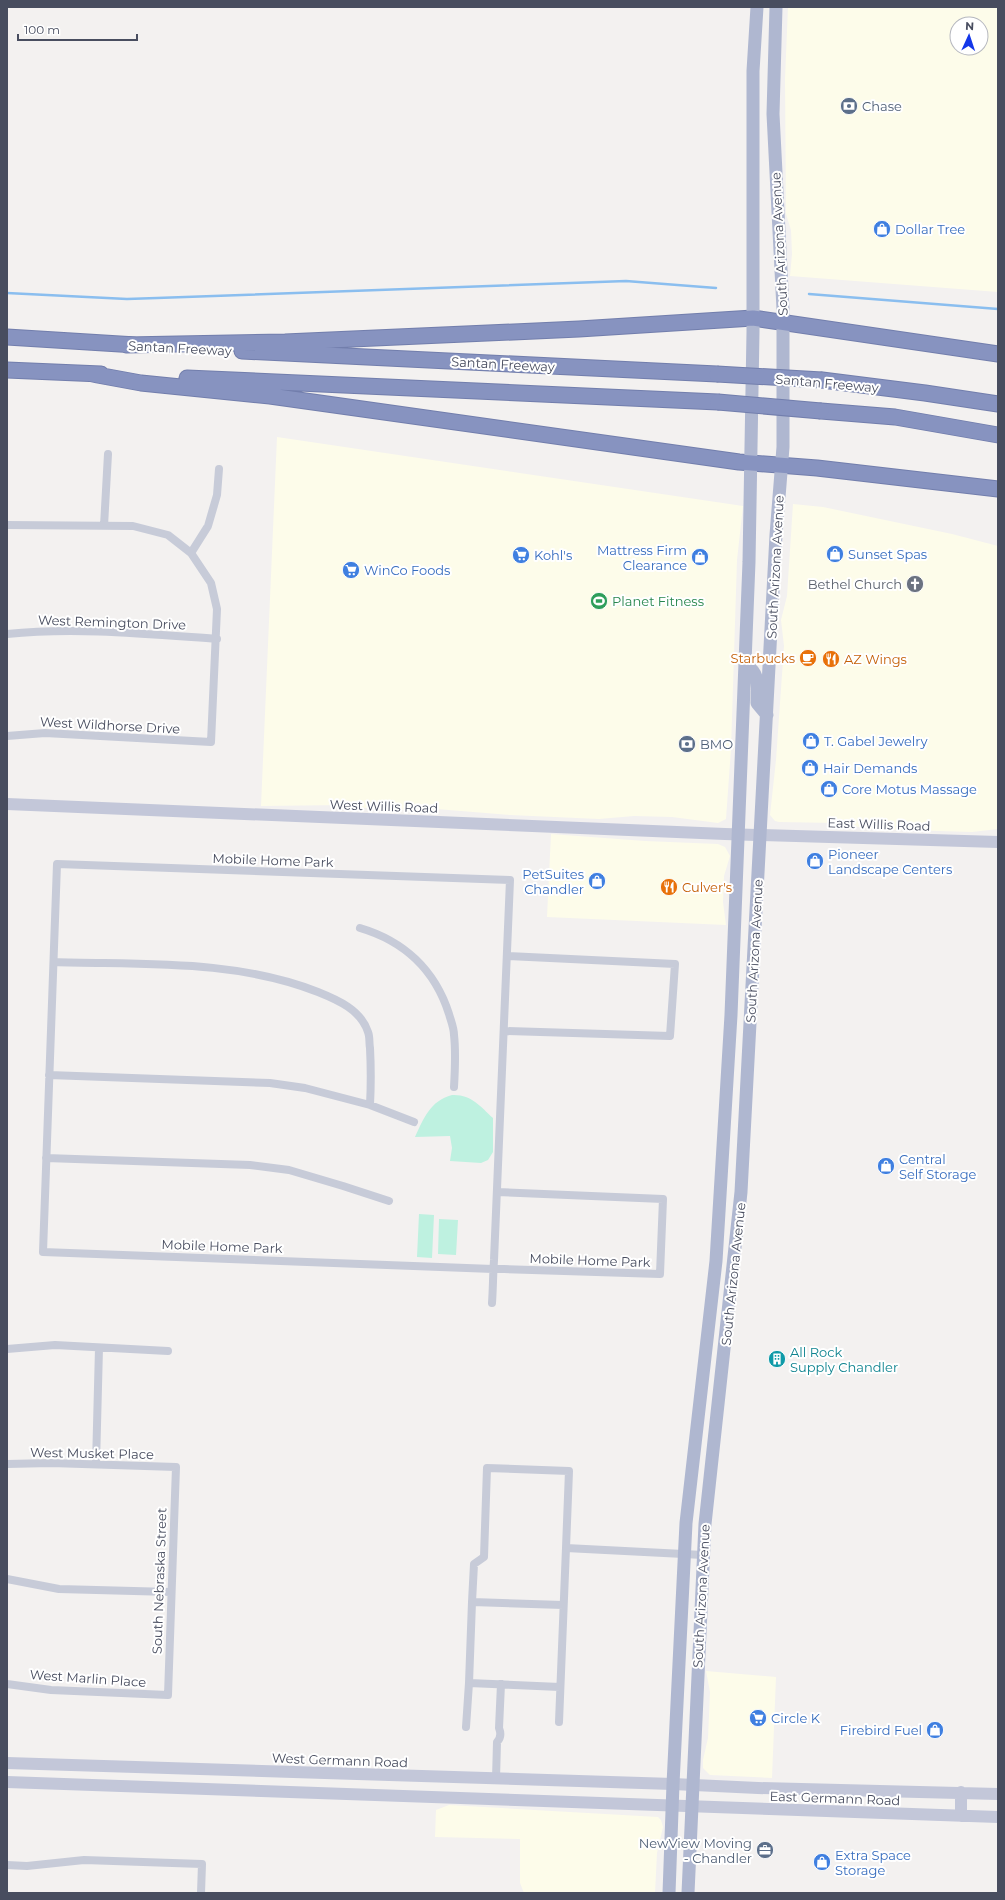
<svg xmlns="http://www.w3.org/2000/svg" width="1005" height="1900" viewBox="0 0 1005 1900" font-family="Montserrat,sans-serif">
<style>
.commercial{fill:#fdfcea;fill-rule:evenodd}
.green{fill:#bef1e0}
.lines{fill:none;stroke-linecap:round;stroke-linejoin:round}
.stream{stroke:#8abeef;stroke-width:2.5}
.highway-casing{stroke:#727eac;stroke-width:17}
.street{stroke:#c7cbd8;stroke-width:8}
.secondary{stroke:#c3c7d9;stroke-width:12}
.primary{stroke:#afb7d0;stroke-width:13}
.highway{stroke:#8793c0;stroke-width:15}
.highway-bridge-casing{stroke:#727eac;stroke-width:17;stroke-linecap:butt}
.highway-bridge{stroke:#8793c0;stroke-width:15}
.labels{text-anchor:middle;dominant-baseline:central;stroke-width:4;stroke-linejoin:round;paint-order:stroke}
.service-label{font-size:13px;fill:#4e5e75;stroke:#fff;text-anchor:start}
.shop-label{font-size:13px;fill:#366cbe;stroke:#fff;text-anchor:start}
.street-label{font-size:13px;fill:#484d5f;stroke:#fff}
.worship-label{font-size:13px;fill:#5b616d;stroke:#fff;text-anchor:end}
.leisure-label{font-size:13px;fill:#27864d;stroke:#fff;text-anchor:start}
.food-label{font-size:13px;fill:#c56008;stroke:#fff;text-anchor:start}
.culture-label{font-size:13px;fill:#0d838f;stroke:#fff;text-anchor:start}
</style>
<rect width="100%" height="100%" fill="#f3f1f0"/>
<!-- commercial -->
<path class="commercial" d="M788 7H998V292L790 276 792 254 791 230 786 214 785 79ZM957 24H981V48H957Z
M277 437 743 506 737 560 731 749 726 819 718 823 672 817 634 816 599 819 510 815 424 808 386 811 345 805 261 806Z
M793 504 823 507 952 534 998 546V829L972 832 871 829 835 823 779 822 775 821 770 815 776 760 784 646 781 620 787 596Z
M551 834 645 841 718 844 725 847 730 856 724 876 723 902 726 925 547 917Z
M706 1671 776 1677 772 1778 710 1775 703 1768V1760L708 1738 710 1692Z
M449 1805 658 1817 661 1820 663 1827 657 1853 655 1893H524L520 1883V1839L435 1837 436 1810Z"/>
<!-- green -->
<path class="green" d="M452 1095C471 1094 480 1106 493 1118V1152L488 1160 481 1163 450 1161 452 1148 450 1136 415 1137C424 1118 430 1101 452 1095Z
M419 1214 434 1215 432 1258 417 1257Z
M439 1219 458 1220 456 1255 438 1254Z"/>
<g class="lines">
<!-- stream -->
<path class="stream" d="M7 293 127 299 157 298 626 281 716 288
M809 294 998 309"/>
<defs>
<path id="highway" d="M7 337 136 345
M126 345 285 342 579 329 753 318 998 354
M242 351 717 374
M7 370 101 374
M92 374 141 383 270 396 739 462 817 468 998 489
M187 378 718 402
M822 380 925 393 998 404
M821 411 895 417 998 435"/>
</defs>
<!-- highway casing -->
<use href="#highway" class="highway-casing"/>
<!-- street -->
<path class="street" d="M7 525 133 526 168 535 191 553 211 583 217 609 211 742 45 733 7 736
M104 526 108 454
M191 553 208 526 217 495 219 469
M7 634C76 627 147 634 217 639
M360 928C404 941 435 970 449 1014 451 1021 454 1028 454 1035 456 1052 455 1070 454 1087
M54 962C143 965 234 959 318 992 338 1000 361 1010 368 1032 370 1037 369 1043 370 1048 371 1067 371 1086 370 1105
M504 1031 670 1036 675 964 507 956
M49 1075 270 1083 305 1088 370 1105 414 1122
M46 1158 250 1165 289 1170 343 1186 389 1201
M492 1303C493 1289 493 1274 494 1260L510 880 57 864 43 1252 493 1269H504L660 1274 663 1199 497 1192
M7 1349 55 1345 168 1351
M7 1464 51 1463 176 1467 168 1695 51 1690 7 1684
M96 1464 99 1348
M7 1579 59 1589 171 1592
M472 1602 469 1683 560 1687
M563 1605 472 1602 474 1564 484 1557 487 1468 569 1471 566 1548
M559 1722 566 1548 703 1555
M466 1727 469 1683
M496 1779 497 1742C501 1738 501 1733 499 1728L501 1684
M7 1865 27 1866 84 1860 202 1864 201 1893"/>
<!-- secondary -->
<path class="secondary" d="M7 804 725 834 998 842
M7 1763 673 1784 758 1788 998 1794
M7 1782 998 1817
M961 1816V1792"/>
<!-- primary -->
<path class="primary" d="M746 665C761 674 757 687 757 703L767 715
M669 1893 673 1784 686 1523 716 1261 731 1015 749 562 753 332V71L757 7
M688 1893 705 1524 741 1192 776 535 783 447V309L773 114 776 7"/>
<!-- highway -->
<use href="#highway" class="highway"/>
<defs>
<path id="highway-bridge" d="M717 374 822 380
M718 402 821 411"/>
</defs>
<!-- highway-bridge casing -->
<use href="#highway-bridge" class="highway-bridge-casing"/>
<!-- highway-bridge -->
<use href="#highway-bridge" class="highway-bridge"/>
</g>
<!-- icons -->
<defs>
<symbol id="bank-disc" viewBox="-11 -11 22 22"><circle r="9.5" fill="#5c6f8a" stroke="#fff"/><path d="M-6-4H6V4H-6ZM0-2.3a2.3 2.3 0 1 0 0 4.6a2.3 2.3 0 1 0 0-4.6Z" fill="#fff"/></symbol>
<symbol id="shop-disc" viewBox="-11 -11 22 22"><circle r="9.5" fill="#3f7fe0" stroke="#fff"/><path d="M-5-2.5h2.3a2.7 3.5 0 0 1 5.4 0H5L5.5 6h-11ZM-1.5-2.5h3a1.5 2.3 0 0 0-3 0Z" fill="#fff"/></symbol>
<symbol id="supermarket-disc" viewBox="-11 -11 22 22"><circle r="9.5" fill="#3f7fe0" stroke="#fff"/><path d="M-6-5.5h2.5l.6 2H6L4.5 2H-2.5L-4.4-4H-6ZM-1.5 3.2a1.3 1.3 0 1 0 .1 0ZM3 3.2a1.3 1.3 0 1 0 .1 0Z" fill="#fff"/></symbol>
<symbol id="church-disc" viewBox="-11 -11 22 22"><circle r="9.5" fill="#6b7280" stroke="#fff"/><path d="M-1.2-6h2.4v3.5h3.3v2.4h-3.3V6h-2.4V-.1h-3.3v-2.4h3.3Z" fill="#fff"/></symbol>
<symbol id="stadium-disc" viewBox="-11 -11 22 22"><circle r="9.5" fill="#2e9e5b" stroke="#fff"/><path d="M0-5a6.5 5 0 1 0 0 10a6.5 5 0 1 0 0-10ZM-3.5-1.8h7v3.6h-7Z" fill="#fff"/></symbol>
<symbol id="cafe-disc" viewBox="-11 -11 22 22"><circle r="9.5" fill="#e8710a" stroke="#fff"/><path d="M-5.5-4.5H6V0H3Q3 3.5 0 3.5H-2.5Q-5.5 3.5-5.5 0ZM3-3.2v2h1.7v-2ZM-6 4.5H4V6H-6Z" fill="#fff"/></symbol>
<symbol id="restaurant-disc" viewBox="-11 -11 22 22"><circle r="9.5" fill="#e8710a" stroke="#fff"/><path d="M-5-6h1v4h1v-4h1v4h1v-4h1v5L-1.5 .5V6h-2V.5L-5-1ZM5-6V6H3V1.5H1.5Q1.5-4 5-6Z" fill="#fff"/></symbol>
<symbol id="building-disc" viewBox="-11 -11 22 22"><circle r="9.5" fill="#0f9aa8" stroke="#fff"/><path d="M-4-6H4V6H1V3H-1V6H-4ZM-2.5-4.3h1.7v1.8h-1.7ZM.8-4.3h1.7v1.8H.8ZM-2.5-1h1.7V.8h-1.7ZM.8-1h1.7V.8H.8Z" fill="#fff"/></symbol>
<symbol id="office-disc" viewBox="-11 -11 22 22"><circle r="9.5" fill="#5c6f8a" stroke="#fff"/><path d="M-6-3h4V-5.5h4V-3h4V5H-6ZM-1-4.5V-3h2v-1.5ZM-6 0V1H6V0Z" fill="#fff"/></symbol>
</defs>
<g fill-rule="evenodd">
<use href="#bank-disc" x="839" y="96" width="20" height="20"/>
<use href="#shop-disc" x="872" y="219" width="20" height="20"/>
<use href="#shop-disc" x="825" y="544" width="20" height="20"/>
<use href="#supermarket-disc" x="511" y="545" width="20" height="20"/>
<use href="#shop-disc" x="690" y="547" width="20" height="20"/>
<use href="#supermarket-disc" x="341" y="560" width="20" height="20"/>
<use href="#church-disc" x="905" y="574" width="20" height="20"/>
<use href="#stadium-disc" x="589" y="591" width="20" height="20"/>
<use href="#cafe-disc" x="798" y="648" width="20" height="20"/>
<use href="#restaurant-disc" x="821" y="649" width="20" height="20"/>
<use href="#shop-disc" x="801" y="731" width="20" height="20"/>
<use href="#bank-disc" x="677" y="734" width="20" height="20"/>
<use href="#shop-disc" x="800" y="758" width="20" height="20"/>
<use href="#shop-disc" x="819" y="779" width="20" height="20"/>
<use href="#shop-disc" x="805" y="851" width="20" height="20"/>
<use href="#shop-disc" x="587" y="871" width="20" height="20"/>
<use href="#restaurant-disc" x="659" y="877" width="20" height="20"/>
<use href="#shop-disc" x="876" y="1156" width="20" height="20"/>
<use href="#building-disc" x="767" y="1349" width="20" height="20"/>
<use href="#supermarket-disc" x="748" y="1708" width="20" height="20"/>
<use href="#shop-disc" x="925" y="1720" width="20" height="20"/>
<use href="#office-disc" x="755" y="1840" width="20" height="20"/>
<use href="#shop-disc" x="812" y="1852" width="20" height="20"/>
</g>
<g class="labels">
<!-- service labels -->
<g class="service-label">
<text x="862" y="106">Chase</text>
<text x="700" y="744">BMO</text>
<text x="752" y="1843" text-anchor="end">NewView Moving<tspan x="752" dy="15">- Chandler</tspan></text>
</g>
<!-- shop labels -->
<g class="shop-label">
<text x="895" y="229">Dollar Tree</text>
<text x="687" y="550" text-anchor="end">Mattress Firm<tspan x="687" dy="15">Clearance</tspan></text>
<text x="848" y="554">Sunset Spas</text>
<text x="534" y="555">Kohl's</text>
<text x="364" y="570">WinCo Foods</text>
<text x="824" y="741">T. Gabel Jewelry</text>
<text x="823" y="768">Hair Demands</text>
<text x="842" y="789">Core Motus Massage</text>
<text x="828" y="854">Pioneer<tspan x="828" dy="15">Landscape Centers</tspan></text>
<text x="584" y="874" text-anchor="end">PetSuites<tspan x="584" dy="15">Chandler</tspan></text>
<text x="899" y="1159">Central<tspan x="899" dy="15">Self Storage</tspan></text>
<text x="771" y="1718">Circle K</text>
<text x="922" y="1730" text-anchor="end">Firebird Fuel</text>
<text x="835" y="1855">Extra Space<tspan x="835" dy="15">Storage</tspan></text>
</g>
<!-- street labels -->
<g class="street-label">
<text transform="translate(779 244) rotate(-93)">South Arizona Avenue</text>
<text transform="translate(180 348) rotate(3)">Santan Freeway</text>
<text transform="translate(503 364) rotate(3)">Santan Freeway</text>
<text transform="translate(827 383) rotate(5)">Santan Freeway</text>
<text transform="translate(775 567) rotate(-87)">South Arizona Avenue</text>
<text transform="translate(112 622) rotate(2)">West Remington Drive</text>
<text transform="translate(110 725) rotate(3)">West Wildhorse Drive</text>
<text transform="translate(384 806) rotate(2)">West Willis Road</text>
<text transform="translate(879 824) rotate(2)">East Willis Road</text>
<text transform="translate(273 860) rotate(2)">Mobile Home Park</text>
<text transform="translate(754 951) rotate(-87)">South Arizona Avenue</text>
<text transform="translate(222 1246) rotate(2)">Mobile Home Park</text>
<text transform="translate(590 1260) rotate(2)">Mobile Home Park</text>
<text transform="translate(733 1274) rotate(-84)">South Arizona Avenue</text>
<text transform="translate(92 1453) rotate(1)">West Musket Place</text>
<text transform="translate(159 1581) rotate(-88)">South Nebraska Street</text>
<text transform="translate(701 1596) rotate(-87)">South Arizona Avenue</text>
<text transform="translate(88 1678) rotate(4)">West Marlin Place</text>
<text transform="translate(340 1760) rotate(2)">West Germann Road</text>
<text transform="translate(835 1798) rotate(2)">East Germann Road</text>
</g>
<!-- worship labels -->
<g class="worship-label">
<text x="902" y="584">Bethel Church</text>
</g>
<!-- leisure labels -->
<g class="leisure-label">
<text x="612" y="601">Planet Fitness</text>
</g>
<!-- food labels -->
<g class="food-label">
<text x="795" y="658" text-anchor="end">Starbucks</text>
<text x="844" y="659">AZ Wings</text>
<text x="682" y="887">Culver's</text>
</g>
<!-- culture labels -->
<g class="culture-label">
<text x="790" y="1352">All Rock<tspan x="790" dy="15">Supply Chandler</tspan></text>
</g>
</g>
<!-- border -->
<rect width="1005" height="1900" fill="none" stroke="#484d5f" stroke-width="16"/>
<!-- north arrow -->
<g transform="translate(969 36) rotate(3)"><circle r="19" fill="#ffffff" stroke="#b6b8bf"/>
<path d="M0-3L7 15L0 10L-7 15Z" fill="#1437e9"/>
<text y="-6" font-size="11" font-weight="bold" text-anchor="middle" fill="#484d5f">N</text>
</g>
<!-- scale -->
<path d="M18 34v6h119v-6" fill="none" stroke="#484d5f" stroke-width="2"/>
<text x="24" y="34" font-size="12" fill="#484d5f" stroke="#ffffff" stroke-width="3" paint-order="stroke">100 m</text>
</svg>
